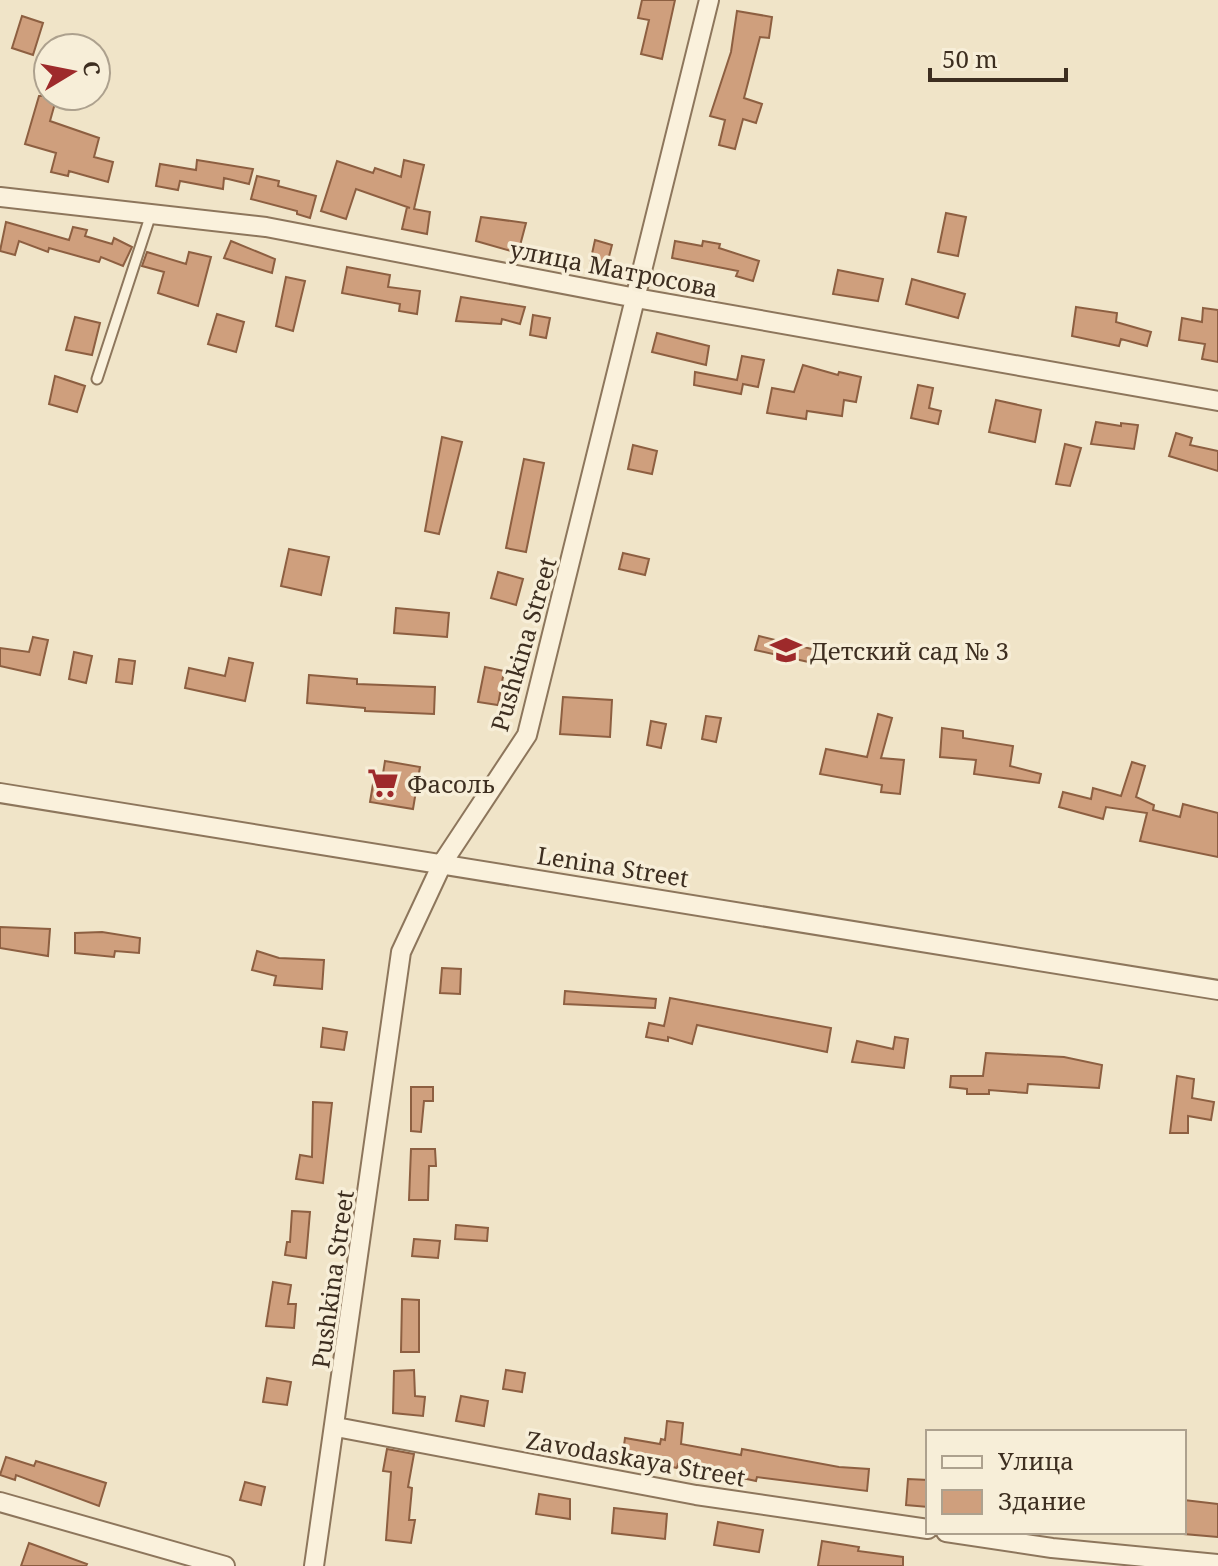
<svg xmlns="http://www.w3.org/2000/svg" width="1218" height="1566" viewBox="0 0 1218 1566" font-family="'Noto Serif',serif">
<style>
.building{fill:#cf9f7d;stroke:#8d5f41;stroke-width:2}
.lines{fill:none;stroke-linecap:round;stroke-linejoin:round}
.service-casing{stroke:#8d765c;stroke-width:13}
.minor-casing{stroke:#8d765c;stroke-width:22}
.service{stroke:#faf1dc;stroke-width:9}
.minor{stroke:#faf1dc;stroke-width:18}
.labels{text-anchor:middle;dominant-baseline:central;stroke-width:7;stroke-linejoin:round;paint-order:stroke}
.street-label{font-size:24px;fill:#3d2e20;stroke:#f7eed8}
.poi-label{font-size:24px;fill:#3d2e20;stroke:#f7eed8;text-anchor:start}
</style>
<rect width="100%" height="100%" fill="#f0e4c8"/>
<!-- building -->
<path class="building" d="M642 0H675L662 59 641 54 649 20 638 18Z
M737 11 772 17 769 38 760 37 744 98 762 104 756 123 743 119 735 149 719 145 725 120 710 116 731 52Z
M22 16 43 23 33 55 12 48Z
M39 96H57L50 121 99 138 94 157 113 162 108 182 69 171 68 176 51 172 56 153 25 144Z
M197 160 253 169 249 184 224 178 223 189 180 181 178 190 156 186 160 164 196 170Z
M404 160 424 165 414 209 430 212 427 234 402 229 407 207 410 208 356 189 346 219 321 211 337 161 373 173 375 168 401 177Z
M257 176 279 181 278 186 316 196 310 218 297 214V211L251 199Z
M946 213 966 217 958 256 938 252Z
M481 217 526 223 518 253 476 241Z
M6 222 69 240 73 227 87 230 85 236 112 244 114 238 132 247 123 266 101 257 99 262 49 248 48 252 19 241 15 255 0 251Z
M595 240 612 245 606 268 590 263Z
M231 241 275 259 272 273 224 258Z
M675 241 702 246 703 241 720 244 719 248 759 261 753 281 736 276 738 271 672 258Z
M147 252 186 264 189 252 211 257 198 306 158 293 164 272 142 266Z
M347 267 390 275 388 287 420 291 417 314 399 311 400 304 342 293Z
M838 270 883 279 878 301 833 294Z
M286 277 305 281 293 331 276 326Z
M912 279 965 294 958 318 906 304Z
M461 297 525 307 520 324 502 319 501 324 456 321Z
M1076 307 1117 313 1116 322 1151 332 1147 346 1121 339 1119 346 1072 336Z
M1203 308 1218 310V362L1202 359 1205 344 1179 340 1182 318 1202 322Z
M217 314 244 322 236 352 208 344Z
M533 315 550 318 546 338 530 335Z
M75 317 100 323 92 355 66 350Z
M657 333 709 346 706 365 652 352Z
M742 356 764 360 758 387 743 384 741 394 694 385 695 372 737 380Z
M803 365 838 375 839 372 861 377 856 402 844 400 842 416 807 411 806 419 767 413 772 388 794 392Z
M55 376 85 386 77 412 49 404Z
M918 385 933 388 929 408 941 411 938 424 911 418Z
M996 400 1041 410 1035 442 989 432Z
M1096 422 1121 426V423L1138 425 1134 449 1091 444Z
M1176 433 1192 438 1190 445 1218 451V471L1169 456Z
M442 437 462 442 439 534 425 531Z
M1065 444 1081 448 1070 486 1056 484Z
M633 445 657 451 652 474 628 469Z
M524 459 544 463 526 552 506 548Z
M289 549 329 557 321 595 281 586Z
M623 553 649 559 645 575 619 569Z
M498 572 523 579 516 605 491 598Z
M396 608 449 613 447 637 394 633Z
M759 636 816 650 813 663 755 650Z
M33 637 48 640 40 675 0 666V648L29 652Z
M74 652 92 656 86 683 69 679Z
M229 658 253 663 245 701 185 688 189 668 225 676Z
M119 659 135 661 132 684 116 682Z
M485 667 504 671 498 705 478 702Z
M309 675 357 679V684L435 687 434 714 365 711V708L307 703Z
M563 697 612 700 610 737 560 734Z
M878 714 892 718 881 758 904 760 900 794 881 792 882 785 820 774 826 749 867 757Z
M706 716 721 718 716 742 702 739Z
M651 721 666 724 661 748 647 745Z
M942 728 963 731V738L1013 746 1010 766 1041 774 1039 783 974 774 976 760 940 757Z
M385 761 420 767 413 809 370 802 374 778 382 780Z
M1132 762 1145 766 1136 797 1154 805 1153 810 1180 817 1183 804 1218 813V857L1140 841 1147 813 1106 807 1103 819 1059 807 1063 792 1091 799 1093 788 1121 796Z
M0 927 50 929 48 956 0 948Z
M102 932 140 938 139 953 115 951 114 957 75 953V933Z
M257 951 279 958 324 960 322 989 274 985 276 976 252 970Z
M442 968 461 969 460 994 440 993Z
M565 991 656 999 655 1008 564 1004Z
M670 998 831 1028 827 1052 697 1025 692 1044 668 1037V1041L646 1037 649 1023 664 1026Z
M323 1028 347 1032 344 1050 321 1047Z
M895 1037 908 1039 904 1068 852 1062 857 1041 893 1049Z
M986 1053 1064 1057 1102 1065 1099 1088 1028 1084 1027 1093 989 1090V1094H967V1089L950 1087 951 1076H983Z
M1177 1076 1194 1079 1192 1098 1214 1102 1211 1120 1188 1116V1133H1170Z
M411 1087H433V1101H424L421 1132 411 1131Z
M313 1102 332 1103 323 1183 296 1179 300 1155 312 1157Z
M411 1149H435L436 1166H429L428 1200H409Z
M292 1211 310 1212 306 1258 285 1255 287 1242H290Z
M456 1225 488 1228 487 1241 455 1239Z
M414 1239 440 1241 438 1258 412 1256Z
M273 1282 291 1285 288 1304H296L294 1328 266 1326Z
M402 1299 419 1300V1352H401Z
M414 1370 415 1396 425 1397 423 1416 393 1413 394 1371Z
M506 1370 525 1373 522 1392 503 1389Z
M267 1378 291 1382 287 1405 263 1402Z
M461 1396 488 1401 484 1426 456 1421Z
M667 1421 683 1423 681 1444 741 1455 742 1449 839 1467 869 1469 867 1491 757 1477 756 1481 678 1464 677 1468 637 1459V1462L622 1460 625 1438 660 1444 661 1439 665 1440Z
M387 1449 414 1454 408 1487 412 1488 409 1520H415L411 1543 386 1540 391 1472 383 1471Z
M6 1457 34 1466 36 1461 106 1483 99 1506 16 1475 15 1480 0 1475Z
M908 1479 928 1480V1507L906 1505Z
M245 1482 265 1487 261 1505 240 1500Z
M539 1494 570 1499V1519L536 1514Z
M1184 1500 1218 1504V1537L1184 1534Z
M614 1508 667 1514 665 1539 612 1533Z
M718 1522 763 1530 759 1552 714 1545Z
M822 1541 859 1547 858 1551 903 1557V1566H818Z
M29 1543 87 1564 86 1566H21Z"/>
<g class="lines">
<defs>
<path id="service" d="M97 379 151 214"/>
<path id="minor" d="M0 197 266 227 636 298 1218 401
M0 793 1218 990
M336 1427 696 1495 928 1529
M0 1502 225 1566
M946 1532 1052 1548 1218 1564
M314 1566 401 952 443 862 527 735 709 0"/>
</defs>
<!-- service casing -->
<use href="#service" class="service-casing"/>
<!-- minor casing -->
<use href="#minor" class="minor-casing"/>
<!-- service -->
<use href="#service" class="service"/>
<!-- minor -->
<use href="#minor" class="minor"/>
</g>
<!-- icons -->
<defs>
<symbol id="school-bare" viewBox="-9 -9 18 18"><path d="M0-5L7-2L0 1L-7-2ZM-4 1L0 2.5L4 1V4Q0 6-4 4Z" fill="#9e2a2b" stroke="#f7eed8" stroke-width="2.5" paint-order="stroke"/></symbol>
<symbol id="supermarket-bare" viewBox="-9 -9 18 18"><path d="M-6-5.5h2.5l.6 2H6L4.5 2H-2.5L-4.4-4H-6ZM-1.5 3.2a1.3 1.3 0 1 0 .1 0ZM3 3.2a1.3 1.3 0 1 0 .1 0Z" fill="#9e2a2b" stroke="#f7eed8" stroke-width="2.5" paint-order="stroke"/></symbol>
</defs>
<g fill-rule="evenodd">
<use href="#school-bare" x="764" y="628" width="44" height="44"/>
<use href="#supermarket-bare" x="361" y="761" width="44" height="44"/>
</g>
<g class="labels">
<!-- street labels -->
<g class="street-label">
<text transform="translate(614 268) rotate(11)">улица Матросова</text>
<text transform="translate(523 644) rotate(-74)">Pushkina Street</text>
<text transform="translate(613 866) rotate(9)">Lenina Street</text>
<text transform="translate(332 1279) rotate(-82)">Pushkina Street</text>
<text transform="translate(636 1458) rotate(10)">Zavodaskaya Street</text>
</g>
<!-- poi labels -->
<g class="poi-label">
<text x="810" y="650">Детский сад № 3</text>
<text x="407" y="783">Фасоль</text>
</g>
</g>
<!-- legend -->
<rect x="926" y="1430" width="260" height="104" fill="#f7eed8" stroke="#ada18e" stroke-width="2"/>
<rect x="942" y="1456" width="40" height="12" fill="#faf1dc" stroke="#ada18e" stroke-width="2"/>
<text x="998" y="1470" font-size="24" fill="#3d2e20">Улица</text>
<rect x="942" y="1490" width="40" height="24" fill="#cf9f7d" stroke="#ada18e" stroke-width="2"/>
<text x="998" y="1510" font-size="24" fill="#3d2e20">Здание</text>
<!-- north arrow -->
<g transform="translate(72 72) rotate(80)"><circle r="38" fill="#f7eed8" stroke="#ada18e" stroke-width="2"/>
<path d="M0-6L14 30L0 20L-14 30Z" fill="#9e2a2b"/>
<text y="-12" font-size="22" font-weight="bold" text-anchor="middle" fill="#3d2e20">С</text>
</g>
<!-- scale -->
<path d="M930 68v12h136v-12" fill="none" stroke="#3d2e20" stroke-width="4"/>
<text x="942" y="68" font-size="24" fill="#3d2e20" stroke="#f7eed8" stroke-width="6" paint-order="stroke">50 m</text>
</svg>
